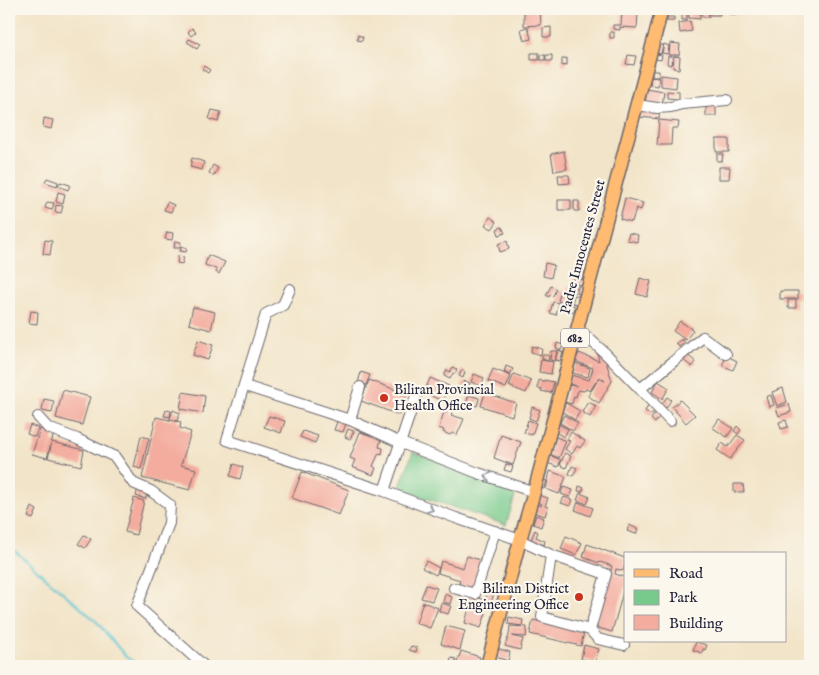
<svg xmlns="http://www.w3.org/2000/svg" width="819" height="675" viewBox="0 0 819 675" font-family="'IM FELL English',serif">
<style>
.green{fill:#77ca8c;stroke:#4c7664}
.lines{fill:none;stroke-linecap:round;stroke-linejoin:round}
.stream{stroke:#59c5d3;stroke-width:2}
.building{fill:#f3ac9e}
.minor-casing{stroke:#6b666c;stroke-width:12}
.major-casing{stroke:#6b666c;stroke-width:15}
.minor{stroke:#fff;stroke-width:10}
.major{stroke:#febb71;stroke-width:12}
.oneway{stroke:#9c9ca7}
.poi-dot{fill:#c8321e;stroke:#fbf7ec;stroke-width:2}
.labels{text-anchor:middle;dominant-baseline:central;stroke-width:4.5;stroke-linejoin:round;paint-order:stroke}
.shield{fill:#fbf7ec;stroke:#636270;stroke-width:1}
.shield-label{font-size:12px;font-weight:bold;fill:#22223b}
.street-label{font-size:14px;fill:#22223b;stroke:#fbf7ec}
.poi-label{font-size:14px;fill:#22223b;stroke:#fbf7ec;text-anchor:start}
</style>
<rect width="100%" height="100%" fill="#fbf7ec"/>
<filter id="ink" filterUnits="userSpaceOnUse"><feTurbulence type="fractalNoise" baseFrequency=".02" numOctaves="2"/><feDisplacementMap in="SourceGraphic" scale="10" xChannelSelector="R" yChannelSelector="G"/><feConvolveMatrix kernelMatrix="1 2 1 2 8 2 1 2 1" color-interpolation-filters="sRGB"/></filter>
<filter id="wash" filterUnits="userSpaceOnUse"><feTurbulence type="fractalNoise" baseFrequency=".0096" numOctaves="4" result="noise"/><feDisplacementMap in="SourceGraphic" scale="20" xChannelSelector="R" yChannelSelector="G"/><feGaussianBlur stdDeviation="1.12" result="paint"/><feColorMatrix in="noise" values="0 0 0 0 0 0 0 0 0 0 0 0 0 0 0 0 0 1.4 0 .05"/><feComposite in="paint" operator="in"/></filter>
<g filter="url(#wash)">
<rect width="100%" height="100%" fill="#f2e4c8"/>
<!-- green -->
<path class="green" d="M413 452 517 490 506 525 399 489Z"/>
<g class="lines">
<!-- stream -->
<path class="stream" d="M9 546 96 621 126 657 140 666"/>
</g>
<g id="blocks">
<!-- building -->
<path class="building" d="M524 9H540L541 25 524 26Z
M701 9H708L709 17H702Z
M710 9H720V15H710Z
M729 9H739V14H729Z
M744 9H757V12H744Z
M682 10H687V20H682Z
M689 10H700V19L689 18Z
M622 12 638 13 637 28 620 27V30L613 29V25H621Z
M667 17H674V21H667Z
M690 21 692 31 680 33 679 23Z
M528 27 531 39 524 41 521 29Z
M551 27V37H543V28Z
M192 28 196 32 191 36 188 32Z
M610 32H614V38H610Z
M358 35 363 37 362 41 357 40Z
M189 39 200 44 197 49 195 48V47L187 42Z
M670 43 680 44 679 55H669Z
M655 44 663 45 661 54 654 52Z
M664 44 669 46 668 54 662 53Z
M531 53H539V60H531Z
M656 54 662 55 661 60 655 59Z
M540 55H545V60H540Z
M546 55H552V61H546Z
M628 55 636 56 634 65 626 64Z
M668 56H672L671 65 667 64Z
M674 56 680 57 679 69 673 68Z
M567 58V65L562 66V59Z
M204 66 210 70 208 73 202 69Z
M652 71H659V77H652Z
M661 75 677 77 676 88 661 86Z
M651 77 659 78 658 86 650 85Z
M647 89 664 92 662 105 645 103Z
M667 91 679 92V99L667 98Z
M706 104H716V116H706Z
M639 109 660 110 659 119 639 117Z
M212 110 221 112 218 122 209 119Z
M44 118 53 120 51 129 43 127Z
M659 120 679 122 678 128H672L671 145H657Z
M716 139H729V152H716Z
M564 151 567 169 554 171 551 154Z
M717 154H723L722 161H717Z
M192 158 204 162 202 170 190 167Z
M213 165 218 168 214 176 209 173Z
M719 167H730L729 179H719Z
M558 175H569L570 183 559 184Z
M47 178 58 182 57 186 45 182Z
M60 182 70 185 68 190 58 186Z
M58 192 65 194 63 204 56 202Z
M625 198 643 203 641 210 636 208 632 222 620 219Z
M558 200H571V210H558Z
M574 201H579V211H574Z
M47 202 54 203 52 210 45 208Z
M167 202 174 205 171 212 164 210Z
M56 205 63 206 61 213 55 212Z
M490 217 497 222 492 229 485 225Z
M502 227 505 233 499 235 497 229Z
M167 232 173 233 172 240 165 239Z
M629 233 638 235 637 242 627 240Z
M45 240 52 241 50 255 43 254Z
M175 241 181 242 180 248H174Z
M507 241 509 249 500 252 498 244Z
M182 246 187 248 186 252 180 251Z
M208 255 225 262 219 274 216 272V269L205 265Z
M178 256 184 257 182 264 177 263Z
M545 263 554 265 551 278 543 276Z
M574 269 584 271 582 280 572 278Z
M640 278 651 281 647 297 636 294Z
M575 279 583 280 582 285 574 284Z
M551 286 556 289 553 296 550 295 549 297 546 295Z
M569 286 576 287 575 293 568 291Z
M578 286H582L580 294 577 293Z
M561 290 572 294 569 304 558 301Z
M780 291H798V299H780Z
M806 293H810L809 302 805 301Z
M574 295 579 296 577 304 572 303Z
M788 300H796V308H788Z
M553 302 559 303 556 315 550 313Z
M570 304 575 306 574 312 569 310Z
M193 307 215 312 211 330 189 324Z
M31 311 38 312 37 324 29 323Z
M680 321 693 330 686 340 673 331Z
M682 339 685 343 679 347 676 343Z
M198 340 213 345 208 360 193 355Z
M557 343 563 345 561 350 556 348Z
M532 346 542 349 541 355 531 352Z
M558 350 563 352 560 361 555 360Z
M551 351H557L555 361 550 360Z
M597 352H603L612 381 599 403 588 396 599 378 605 381 599 377 590 391 586 389 584 391 578 390 576 397 574 396 572 404 564 402 569 385 577 386 568 384 571 375 589 380 591 375 593 368 575 361 579 353 599 361Z
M543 354 549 356 548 361 542 359Z
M686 354 696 362 692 367 682 359Z
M727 356 737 361 733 370 722 365Z
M541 360 553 362 551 374 539 372Z
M575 363 590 368 588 377 572 373Z
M506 366 513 369 510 375 504 372Z
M453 367 457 370 455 374 453 373 450 379 444 376 447 370 450 372Z
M493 369 511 376 506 388 488 381Z
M462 370 465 372 463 378 459 376Z
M361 372 370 375 366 385 358 383Z
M474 374 484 378 481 386 471 382Z
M514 374 531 381 526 393 509 386Z
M430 378 449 386 443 401 424 393Z
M369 380 407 394 399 415 361 401Z
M539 380 544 382V380L554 382 551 393 541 391 542 389 537 388Z
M464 381 470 383 467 391 461 388Z
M658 381 669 388 662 399 652 392Z
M783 388 787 402 777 406 772 392Z
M63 390 90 397 82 425 56 418Z
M183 392 205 396 203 413 180 409Z
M485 393 516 403 512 416 481 406Z
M469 395 479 398 477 406 466 403Z
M771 395 774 405 769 407 766 397Z
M667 397 671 400 666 408 661 405Z
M44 399 54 401 52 413 42 411Z
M680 400 695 415 686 423 672 407Z
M588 402 596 406 590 417 582 412Z
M566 403 580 411 575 420 561 411Z
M789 404 791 412 779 416 776 408Z
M648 406 654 411 651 415 645 411Z
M532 407 540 410 536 421 529 418Z
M448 409 453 410 451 415 464 419 457 435 452 433 450 435 443 432 444 430 439 428 444 412 446 413Z
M166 410 171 411 170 417 164 416Z
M173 410 180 413 177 421 170 419Z
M656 412 660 416 655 423 651 419Z
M564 415 578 423 573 431 560 423Z
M269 416 285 421 281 433 264 427Z
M156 417 170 420 169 421 170 420 181 422 180 428 191 432 181 465 196 469 190 490 142 478Z
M338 419 347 421 343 432 334 430Z
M719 419 733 428 727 437 713 428Z
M528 420 536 423 532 435 524 433Z
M786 420 788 427 781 429 779 422Z
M558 424 568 429 564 437 554 431Z
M30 425 38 428 35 437 27 434Z
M737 426 741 430 738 434 734 431Z
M40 429 54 433 47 458 32 454Z
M348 429 354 431 350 439 345 437Z
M303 431 318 436 315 443 300 437Z
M360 432 381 439 379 447 383 448 382 454 379 453 373 466 376 468 373 475 352 467 355 460 350 458Z
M571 432 585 441 580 448 577 446 572 454 565 449 570 441 567 440Z
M501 435 521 442 513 465 494 458Z
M737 435 745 440 730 459 717 450 722 443 728 447Z
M141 436 149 438 141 469 134 467Z
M556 437 566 441 559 458 549 454Z
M52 442 84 450 81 466 48 458Z
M565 453 571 456 566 468 560 465Z
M549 455 561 460 558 467 545 462Z
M234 464 243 467 240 479 230 476Z
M506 464 513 466 511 472 504 470Z
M572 466 577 468 573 476 569 474Z
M550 471 566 477 559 494 546 489Z
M302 472 349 490 339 515 292 498Z
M543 480 547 481 544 489 540 487Z
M734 484H743L744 492H734Z
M579 486 584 488 582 492 578 491Z
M563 487 573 490 570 497 561 494Z
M138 488 152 492 150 497 146 496V499L136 496Z
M580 493 590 497 587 504 577 500Z
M538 495 548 498 545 506 548 507 545 516 533 512 536 504 541 506 542 504 536 502Z
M564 497 573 500 570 506 561 503Z
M134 498 144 501 136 535 125 532Z
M578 502 593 508 590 516 575 510Z
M32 507 37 510 33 519 28 517Z
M536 515 544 518 541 527 533 524Z
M629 525 638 529 636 534 627 531Z
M535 530 538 532 536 537 545 541 544 545 531 540Z
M84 535 91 539 85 548 78 544Z
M566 536 582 543 576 555 561 549Z
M587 544 625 558V564L623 571 616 569 615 574 625 577V585L612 632 595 627 612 566 600 562 599 563 583 557Z
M467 556 480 560 473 589 459 585 460 580 438 573 441 561 463 568Z
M426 561 439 568 436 575 422 568Z
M426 585 437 588 432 601 421 598Z
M489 588 495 590 489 609 467 602 469 595 485 600Z
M445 594 452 597 450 604 443 602Z
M423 602 438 608 430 628 416 623Z
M441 603 451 606 448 614 439 611Z
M469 608 486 613 481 628 465 623Z
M509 617 523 620 522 626 508 624Z
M533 620 584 632 581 646 530 634Z
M446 626 465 631 460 650 441 644Z
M510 626 527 627 526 637 512 636 523 639 520 650 505 646 509 635Z
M696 642 707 645 705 650 703 649 702 653 693 650Z
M584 645 599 649 595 662 581 659Z
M411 646 417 648 416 652 409 650Z
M499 649 510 652 508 661 496 657Z
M461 651 480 657 477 666H456Z
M451 658 456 659 455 665 450 663Z
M417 662H422L421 666H416Z"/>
</g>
</g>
<g filter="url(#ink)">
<use href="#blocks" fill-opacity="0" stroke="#6b666c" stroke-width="1"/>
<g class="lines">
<defs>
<path id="minor" d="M637 105 657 108 671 107 682 104 727 100
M290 289 283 305 266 314 227 440 384 491 456 518 520 540 551 555 606 574 590 630
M577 328 605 353 640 389 703 337 726 354
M245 386 350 420 401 443 478 473 534 492
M640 389 670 421
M38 417 48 428 77 439 115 457 133 483 151 491 170 505 169 523 137 606 204 666
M350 420 360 387
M384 491 416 396
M551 555 542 617 590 630 598 639 624 645
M454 588 475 594 495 531"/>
<path id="major" d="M487 666 520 540 534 492 662 9"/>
</defs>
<!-- minor casing -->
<use href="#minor" class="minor-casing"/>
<!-- major casing -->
<use href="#major" class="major-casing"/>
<!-- minor -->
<use href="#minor" class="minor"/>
<!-- major -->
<use href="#major" class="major"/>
</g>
<!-- one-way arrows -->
<defs><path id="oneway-chevron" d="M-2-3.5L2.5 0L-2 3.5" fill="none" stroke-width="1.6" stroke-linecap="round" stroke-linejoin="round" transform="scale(1.25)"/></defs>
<g class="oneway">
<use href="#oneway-chevron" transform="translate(488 476) rotate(-161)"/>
<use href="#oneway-chevron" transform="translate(430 509) rotate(21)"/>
</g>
</g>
<!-- markers -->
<g class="poi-dot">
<circle cx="384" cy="398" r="5"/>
<circle cx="579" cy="597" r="5"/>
</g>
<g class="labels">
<!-- shield labels -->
<rect class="shield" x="561" y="328.5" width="28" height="19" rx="4"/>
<g class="shield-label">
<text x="575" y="338">682</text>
</g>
<!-- street labels -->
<g class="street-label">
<text transform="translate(583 247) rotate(-75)">Padre Innocentes Street</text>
</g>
<!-- poi labels -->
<g class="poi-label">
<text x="394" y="390">Biliran Provincial<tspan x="394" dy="16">Health Office</tspan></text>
<text x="569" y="589" text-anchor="end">Biliran District<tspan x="569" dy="16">Engineering Office</tspan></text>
</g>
</g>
<!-- margin -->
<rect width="819" height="675" fill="none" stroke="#fbf7ec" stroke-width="30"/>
<!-- legend -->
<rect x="624" y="552" width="162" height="90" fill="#fbf7ec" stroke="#a4a2a5"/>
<rect x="634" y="569" width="25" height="8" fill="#febb71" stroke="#a4a2a5"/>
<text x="669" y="578" font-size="15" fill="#22223b">Road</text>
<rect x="634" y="590" width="25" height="15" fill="#77ca8c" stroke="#a4a2a5"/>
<text x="669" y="602" font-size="15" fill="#22223b">Park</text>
<rect x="634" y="615" width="25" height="15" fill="#f3ac9e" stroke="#a4a2a5"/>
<text x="669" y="628" font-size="15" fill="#22223b">Building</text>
</svg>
